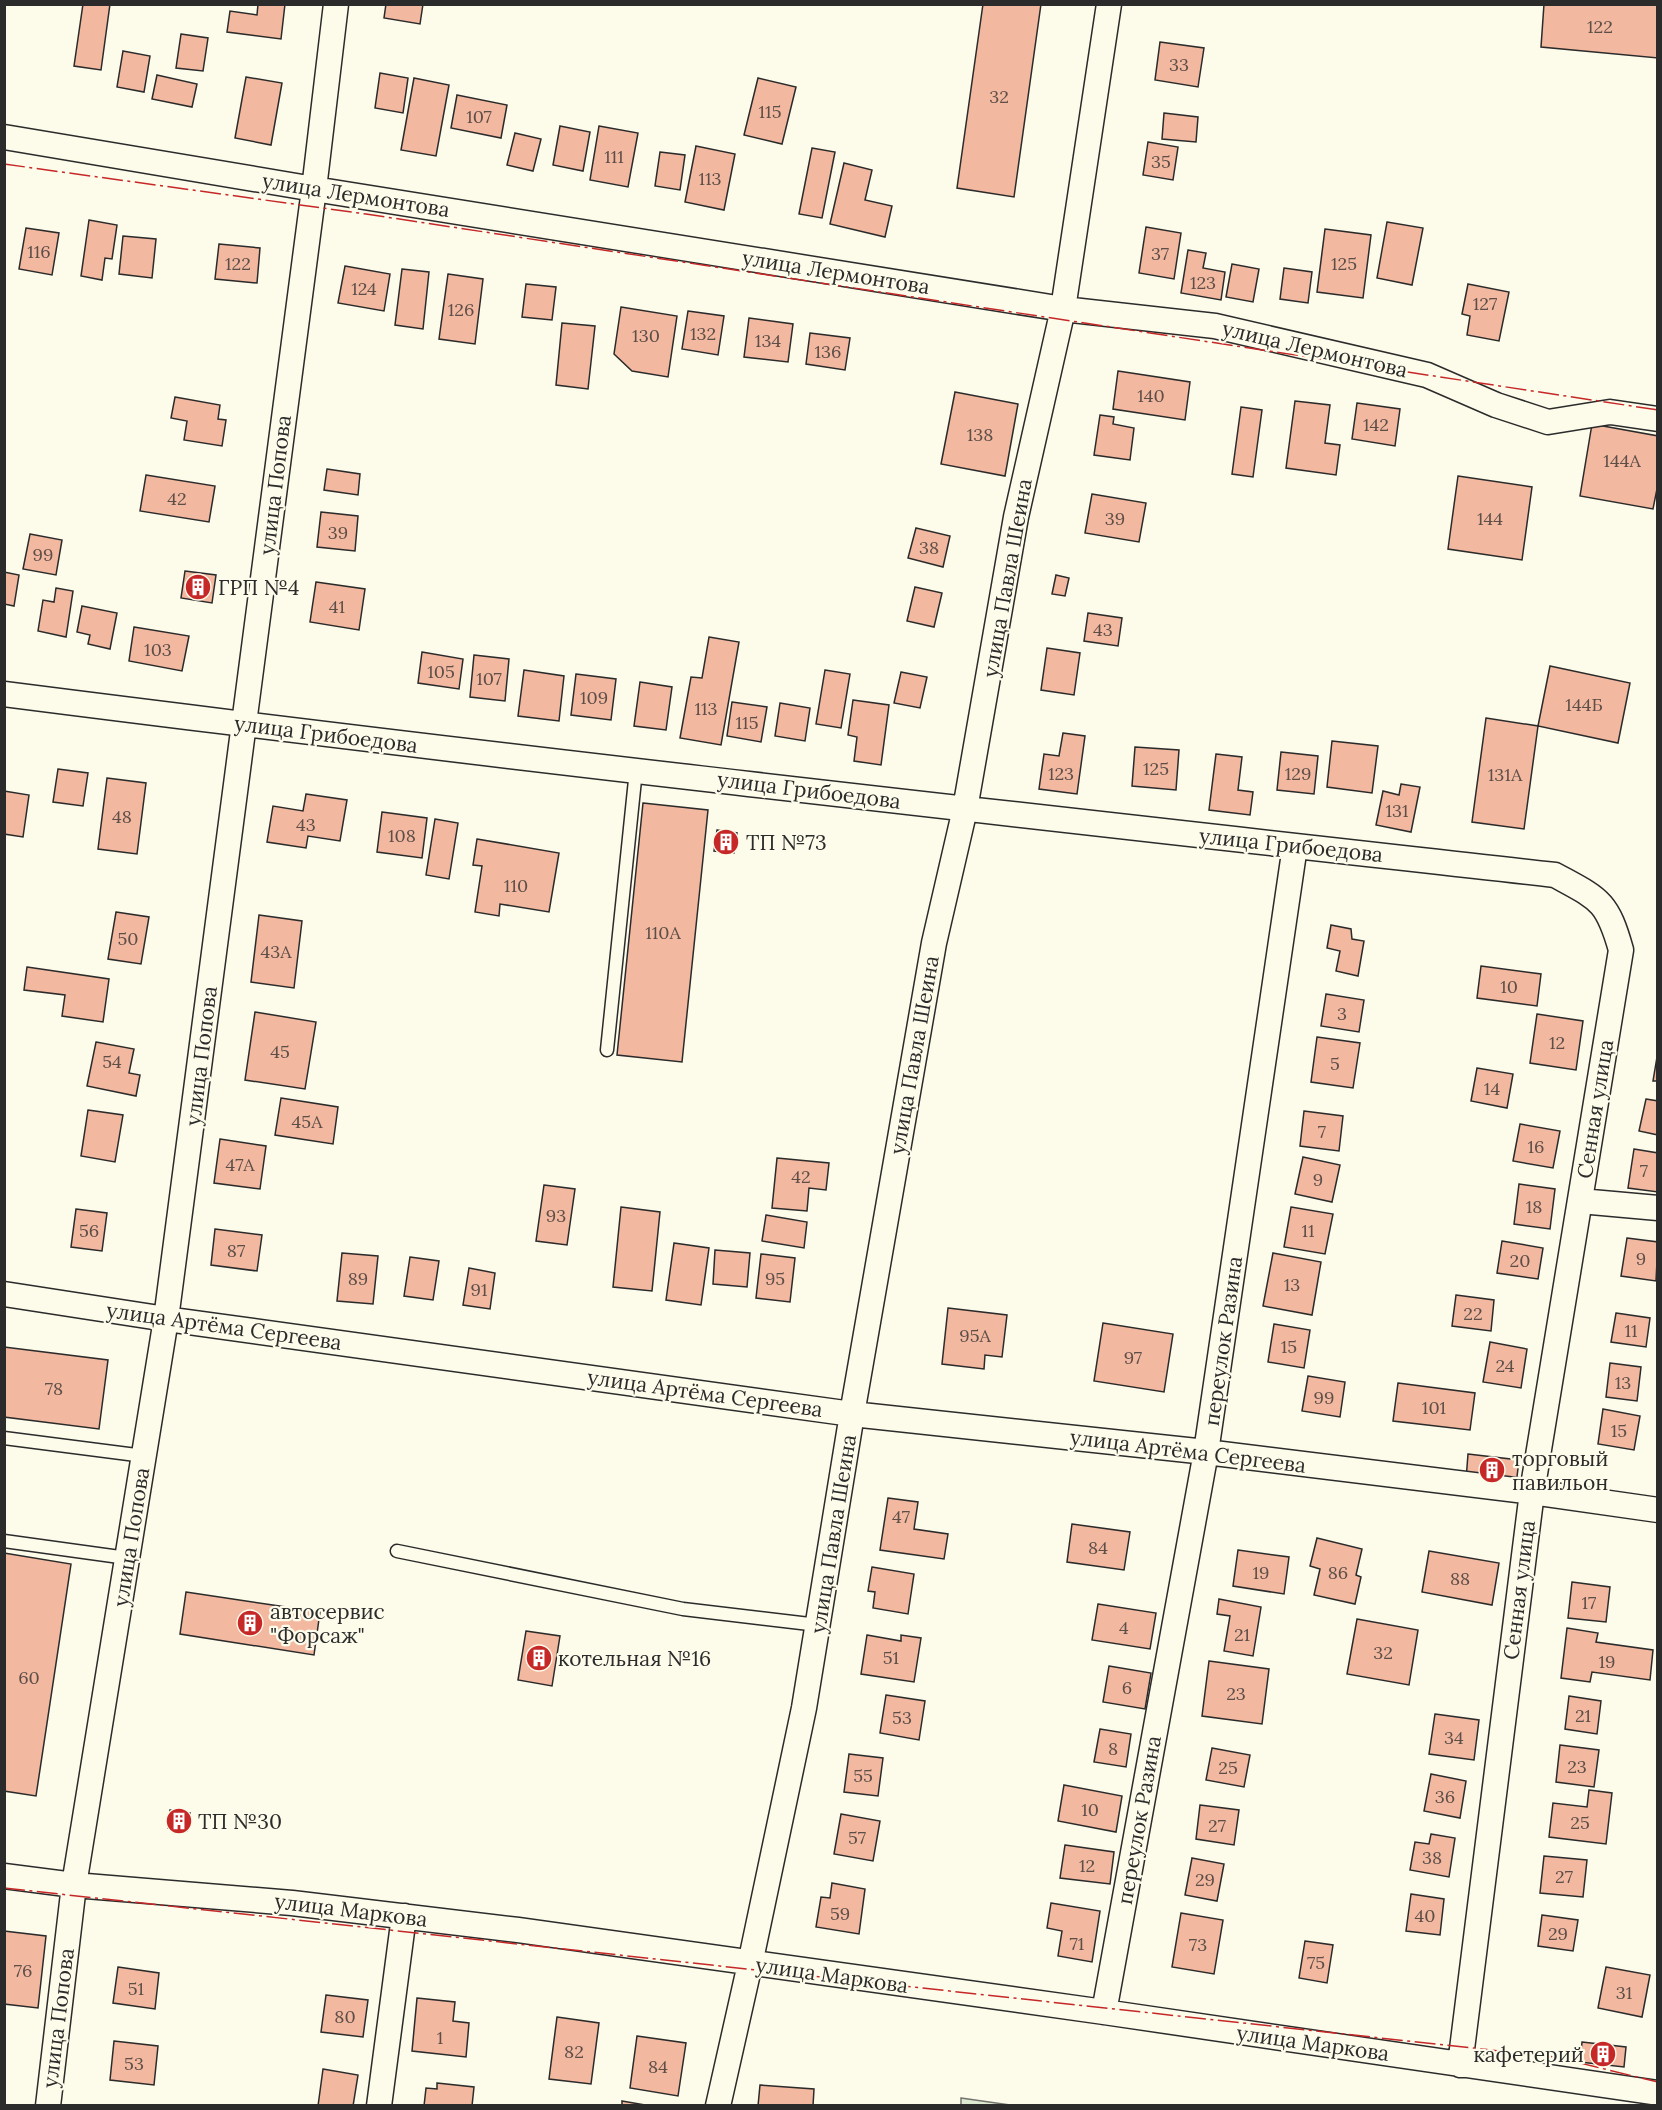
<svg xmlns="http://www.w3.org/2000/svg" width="1662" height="2110" viewBox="0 0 1662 2110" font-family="Lora,serif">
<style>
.green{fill:#deebd1;stroke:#74746e;stroke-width:1.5}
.building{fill:#f2b8a0;stroke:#2b2b2b;stroke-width:1.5}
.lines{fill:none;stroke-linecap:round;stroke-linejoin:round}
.service-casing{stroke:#2b2b2b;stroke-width:15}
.minor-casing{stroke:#2b2b2b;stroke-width:27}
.service{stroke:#fdfbea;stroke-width:12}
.minor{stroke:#fdfbea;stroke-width:24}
.power{stroke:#c62828;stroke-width:1.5;stroke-dasharray:21 4.5 3 4.5;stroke-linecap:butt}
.labels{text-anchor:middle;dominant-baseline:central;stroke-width:4.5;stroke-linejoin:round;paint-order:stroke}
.number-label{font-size:18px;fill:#5d4e48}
.street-label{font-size:21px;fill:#2b2b2b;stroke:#fdfbea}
.poi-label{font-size:21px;fill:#2b2b2b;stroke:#fdfbea;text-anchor:start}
</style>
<rect width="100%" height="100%" fill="#fdfbea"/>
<!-- green -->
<path class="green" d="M961 2098 1010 2105H961Z"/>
<!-- building -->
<path class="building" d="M83 4H110L101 70 74 66Z
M258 4H285L281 39 227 32 230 11 257 15Z
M386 4H423L420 24 384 18Z
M983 4H1041L1014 197 957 188Z
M1544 4H1658V58L1541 47Z
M181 34 208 38 203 71 176 68Z
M1160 42 1204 48 1198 87 1155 80Z
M123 51 150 56 144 92 117 87Z
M380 73 408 78 403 113 375 108Z
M157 75 197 84 192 107 152 99Z
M246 77 282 83 271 145 235 138Z
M414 78 449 85 436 156 401 150Z
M758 78 796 87 782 144 744 135Z
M457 95 507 105 501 138 451 128Z
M1164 113 1198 117 1196 142 1162 139Z
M560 126 590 132 583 171 553 165Z
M599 126 638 133 628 187 590 180Z
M515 133 541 139 533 171 507 165Z
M1148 142 1178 147 1173 180 1143 175Z
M696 146 735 154 724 210 685 202Z
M812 148 835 152 822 218 799 214Z
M660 152 685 155 680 190 655 186Z
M844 163 872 170 865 200 892 206 885 237 830 224Z
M89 220 117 225 112 259 105 258 102 280 81 276Z
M1387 222 1423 228 1412 285 1377 278Z
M1146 227 1181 233 1174 279 1139 273Z
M26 228 59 233 52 275 19 269Z
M1325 229 1371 235 1363 298 1317 292Z
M123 236 156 239 152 278 119 274Z
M219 244 260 248 257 283 215 279Z
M1188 250 1206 253 1203 268 1225 272 1221 300 1181 293Z
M1232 264 1259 269 1253 302 1226 297Z
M345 266 390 274 384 311 338 303Z
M1284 268 1312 272 1308 303 1280 299Z
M402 269 429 272 423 329 395 325Z
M448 274 483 279 475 344 439 339Z
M526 284 556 287 552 320 522 317Z
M1468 284 1509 292 1499 341 1467 335 1470 316 1462 314Z
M621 307 677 316 668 377 632 371 614 354Z
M688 311 724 316 718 355 682 349Z
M749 318 793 324 788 362 744 357Z
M562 323 595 326 588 389 556 385Z
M810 333 850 338 845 370 806 364Z
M1118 371 1190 382 1185 420 1113 409Z
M955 392 1018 404 1005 476 941 464Z
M175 397 220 405 218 419 226 420 222 446 184 440 187 421 171 418Z
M1295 401 1330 405 1325 443 1340 445 1336 475 1286 468Z
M1357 403 1400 409 1395 446 1352 439Z
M1241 407 1262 410 1253 477 1232 474Z
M1100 415 1114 417 1113 424 1134 428 1130 460 1094 455Z
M1592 424 1658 436V484L1653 509 1580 496Z
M327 469 360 474 358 495 324 490Z
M146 475 215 486 209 522 140 511Z
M1458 476 1532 487 1522 560 1448 549Z
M1092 494 1146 503 1139 542 1085 533Z
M321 512 358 516 355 551 317 547Z
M916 528 950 536 943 567 908 558Z
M30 534 62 540 56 575 23 569Z
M185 571 216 575 212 603 181 598Z
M4 572 19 575 14 606 4 604Z
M1056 575 1069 578 1065 596 1052 594Z
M316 582 365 589 359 630 310 622Z
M915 587 942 593 934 627 907 621Z
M56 588 73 591 66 637 38 631 43 600 54 602Z
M82 606 117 613 110 649 88 644 90 635 77 632Z
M1088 613 1122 618 1118 646 1084 641Z
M134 627 189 636 182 671 129 661Z
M709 637 739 642 721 745 680 738 691 677 702 678Z
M1047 648 1080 653 1074 695 1041 690Z
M422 652 463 659 459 689 418 683Z
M474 655 509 659 505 701 470 697Z
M1550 666 1630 683 1618 743 1538 726Z
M524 670 564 676 559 721 518 716Z
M825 670 850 674 841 728 816 724Z
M901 672 927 677 920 708 894 703Z
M576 674 616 679 611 720 571 715Z
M640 682 672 687 666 730 634 726Z
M853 700 889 705 881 765 854 761 857 737 848 735Z
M732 702 767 707 761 742 727 736Z
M780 703 810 708 805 741 775 736Z
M1486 718 1538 726 1524 829 1472 822Z
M1063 733 1085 736 1077 794 1039 789 1044 754 1059 756Z
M1332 741 1378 746 1372 793 1327 787Z
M1135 747 1179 750 1176 790 1132 786Z
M1281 752 1318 756 1314 794 1277 790Z
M1216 754 1242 757 1238 790 1253 792 1250 815 1209 810Z
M58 769 88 773 83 806 53 802Z
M107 778 146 783 137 854 98 849Z
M1401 784 1420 787 1411 832 1376 825 1383 791 1399 795Z
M4 791 29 795 23 837 4 834Z
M306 794 347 800 340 841 308 836 306 848 267 842 273 806 303 811Z
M643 803 708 810 682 1062 617 1055Z
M382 812 427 818 422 858 377 852Z
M435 819 458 823 449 879 426 875Z
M717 830 737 833 734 853 714 851Z
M477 839 559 853 549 912 500 904 499 916 475 912 482 866 473 865Z
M116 912 149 917 141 964 108 959Z
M259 915 302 921 294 988 251 982Z
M1331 925 1351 929 1352 939 1364 941 1358 976 1336 971 1340 951 1327 948Z
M1481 966 1541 974 1537 1006 1477 998Z
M27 967 109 979 103 1022 62 1016 65 995 24 990Z
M1326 994 1364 1000 1359 1032 1321 1026Z
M255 1012 316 1022 305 1089 245 1080Z
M1537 1014 1583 1021 1576 1070 1530 1063Z
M1317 1037 1360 1043 1353 1088 1311 1082Z
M96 1042 134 1049 129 1073 140 1075 136 1096 87 1086Z
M1658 1051V1081H1653Z
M1477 1068 1513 1074 1507 1108 1471 1101Z
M281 1098 338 1107 333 1144 275 1135Z
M1646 1099 1658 1101V1135L1639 1131Z
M88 1110 123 1115 115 1162 81 1156Z
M1304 1111 1343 1116 1339 1151 1300 1146Z
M1520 1124 1560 1131 1553 1168 1513 1161Z
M220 1139 266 1146 260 1189 214 1183Z
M1634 1149 1658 1153V1192L1628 1188Z
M1303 1157 1340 1165 1332 1202 1295 1194Z
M777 1158 829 1163 826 1190 809 1188 807 1211 772 1208Z
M1519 1184 1555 1189 1550 1229 1514 1224Z
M544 1185 575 1189 567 1245 536 1241Z
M621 1207 660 1212 652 1291 613 1287Z
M1291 1207 1333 1214 1325 1254 1284 1247Z
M76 1209 107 1213 102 1251 71 1247Z
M766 1215 807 1222 804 1248 762 1241Z
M215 1229 262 1235 257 1271 211 1265Z
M1627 1238 1658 1242 1656 1281 1621 1276Z
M1502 1241 1543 1248 1538 1279 1497 1273Z
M674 1243 709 1248 701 1305 666 1300Z
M715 1250 750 1253 747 1287 713 1284Z
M342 1253 378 1256 373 1304 337 1301Z
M1273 1253 1321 1262 1312 1315 1263 1306Z
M761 1254 795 1258 790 1302 756 1298Z
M410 1257 439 1261 433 1300 404 1296Z
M469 1268 495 1273 490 1309 463 1305Z
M1456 1295 1494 1300 1491 1331 1452 1326Z
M948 1308 1007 1315 1002 1357 985 1355 984 1369 942 1364Z
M1616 1313 1650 1318 1646 1347 1611 1342Z
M1103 1323 1173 1334 1164 1392 1094 1381Z
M1274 1324 1310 1330 1304 1368 1268 1362Z
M1490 1342 1527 1349 1521 1388 1483 1382Z
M4 1347 108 1360 99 1429 4 1417Z
M1610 1363 1641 1367 1637 1401 1606 1397Z
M1308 1376 1345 1382 1340 1417 1302 1411Z
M1398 1383 1475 1393 1470 1430 1393 1421Z
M1603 1409 1640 1416 1634 1450 1598 1444Z
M1468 1454 1519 1460 1516 1485 1466 1480Z
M888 1498 918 1502 914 1529 948 1534 944 1559 880 1550Z
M1072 1524 1130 1532 1124 1570 1067 1562Z
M1317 1538 1362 1549 1356 1575 1361 1577 1355 1604 1314 1595 1320 1569 1310 1566Z
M1238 1550 1289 1557 1284 1594 1233 1586Z
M1429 1551 1499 1563 1492 1605 1422 1592Z
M4 1553 71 1564 36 1796 4 1791Z
M872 1567 914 1574 908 1614 873 1608 875 1592 868 1591Z
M1572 1582 1610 1587 1606 1622 1568 1618Z
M186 1592 320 1612 314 1655 180 1634Z
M1219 1599 1261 1607 1253 1656 1224 1651 1230 1616 1217 1614Z
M1098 1604 1156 1613 1150 1649 1092 1640Z
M1357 1619 1418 1630 1409 1685 1347 1674Z
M1567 1628 1598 1633 1596 1642 1653 1650 1650 1680 1592 1672 1590 1682 1561 1678Z
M526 1631 560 1636 552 1686 518 1680Z
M867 1635 901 1641V1635L921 1638 914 1682 861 1674Z
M1209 1661 1269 1669 1262 1724 1202 1716Z
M1109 1666 1151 1673 1145 1709 1103 1702Z
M886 1695 925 1701 919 1740 880 1733Z
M1569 1696 1601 1701 1597 1734 1565 1729Z
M1435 1714 1479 1720 1474 1760 1429 1754Z
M1100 1729 1131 1734 1126 1767 1094 1762Z
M1560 1745 1599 1750 1594 1787 1556 1782Z
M1212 1748 1250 1755 1244 1787 1206 1780Z
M849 1754 883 1758 878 1796 844 1792Z
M1431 1774 1466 1781 1460 1818 1424 1811Z
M1064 1785 1122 1796 1116 1832 1058 1821Z
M1589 1790 1612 1793 1606 1844 1549 1837 1553 1803 1587 1807Z
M1200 1805 1239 1810 1234 1845 1196 1839Z
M170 1810 190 1813 187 1831 168 1828Z
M841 1814 880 1821 873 1861 834 1854Z
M1431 1834 1455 1838 1449 1877 1410 1870 1415 1842 1429 1844Z
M1065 1845 1114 1852 1110 1884 1060 1878Z
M1544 1856 1587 1860 1583 1897 1540 1893Z
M1192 1858 1224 1864 1217 1901 1185 1895Z
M832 1883 865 1889 859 1934 816 1927 821 1897 830 1898Z
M1411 1894 1444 1899 1440 1935 1406 1931Z
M1051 1903 1100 1911 1092 1962 1058 1956 1062 1931 1047 1928Z
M1181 1913 1223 1920 1214 1974 1172 1967Z
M1542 1915 1578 1920 1573 1951 1538 1946Z
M4 1931 46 1936 38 2008 4 2004Z
M1305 1941 1333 1945 1327 1983 1299 1978Z
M118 1967 159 1973 155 2009 113 2003Z
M1606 1967 1650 1975 1642 2017 1598 2008Z
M326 1995 368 2000 363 2037 321 2032Z
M417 1998 455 2002 453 2021 469 2023 466 2057 412 2051Z
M557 2017 599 2023 591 2084 549 2079Z
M637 2036 686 2043 678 2096 630 2088Z
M114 2041 158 2046 154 2085 110 2080Z
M1582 2042 1626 2047 1624 2067 1580 2062Z
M323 2069 358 2075 353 2106H318Z
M437 2083 474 2087 472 2106H424L426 2088 437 2089Z
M760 2085 814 2089 813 2106H758Z
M622 2101 651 2106H622Z"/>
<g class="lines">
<defs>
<path id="service" d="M607 1050 636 770
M4 1438 144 1456
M4 1541 127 1558
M397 1551 683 1609 818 1625"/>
<path id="minor" d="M4 137 314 189 1063 309 1215 326 1427 375 1496 405 1548 422 1610 412 1658 419
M4 694C521 760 1038 817 1555 875 1599 899 1607 900 1621 950L1532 1492 1460 2065
M1580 1201 1658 1208
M4 1294 166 1319 852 1414 1206 1452 1532 1492 1658 1510
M4 1876 74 1885 292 1903 518 1930 1104 2012 1658 2093
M1104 2012 1206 1452 1295 846
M48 2106 74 1885 166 1319 314 189 336 4
M379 2106 404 1916
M718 2106 750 1964 804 1708 852 1414 934 943 965 809 1016 517 1063 309 1109 4"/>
</defs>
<!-- service casing -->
<use href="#service" class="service-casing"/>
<!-- minor casing -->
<use href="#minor" class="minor-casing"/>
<!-- service -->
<use href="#service" class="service"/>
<!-- minor -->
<use href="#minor" class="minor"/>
<!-- power -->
<path class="power" d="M4 164 366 214 1658 410
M4 1888 1555 2057 1658 2082"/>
</g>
<!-- icons -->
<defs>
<symbol id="building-disc" viewBox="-11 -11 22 22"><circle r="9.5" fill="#c62828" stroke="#fdfbea"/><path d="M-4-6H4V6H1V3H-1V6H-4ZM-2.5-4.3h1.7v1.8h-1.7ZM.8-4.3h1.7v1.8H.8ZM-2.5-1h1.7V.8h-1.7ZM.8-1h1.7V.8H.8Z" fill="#fff"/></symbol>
</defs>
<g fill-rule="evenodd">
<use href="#building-disc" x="183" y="572" width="30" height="30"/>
<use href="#building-disc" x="711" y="827" width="30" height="30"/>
<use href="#building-disc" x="1477" y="1455" width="30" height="30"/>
<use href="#building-disc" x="235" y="1608" width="30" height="30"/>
<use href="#building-disc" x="524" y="1643" width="30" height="30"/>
<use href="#building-disc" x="164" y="1806" width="30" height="30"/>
<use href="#building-disc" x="1588" y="2039" width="30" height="30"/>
</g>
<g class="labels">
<!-- number labels -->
<g class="number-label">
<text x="1600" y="26">122</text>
<text x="1179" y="64">33</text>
<text x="999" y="96">32</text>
<text x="770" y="111">115</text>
<text x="479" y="116">107</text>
<text x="614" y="156">111</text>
<text x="1161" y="161">35</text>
<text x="710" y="178">113</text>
<text x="39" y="251">116</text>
<text x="1160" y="253">37</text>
<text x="238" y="263">122</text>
<text x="1344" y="263">125</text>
<text x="1203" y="282">123</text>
<text x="364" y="288">124</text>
<text x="1485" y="303">127</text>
<text x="461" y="309">126</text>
<text x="703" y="333">132</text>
<text x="646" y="335">130</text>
<text x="768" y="340">134</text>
<text x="828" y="351">136</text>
<text x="1151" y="395">140</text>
<text x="1376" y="424">142</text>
<text x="980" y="434">138</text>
<text x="1622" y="460">144А</text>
<text x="177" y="498">42</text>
<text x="1115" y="518">39</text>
<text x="1490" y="518">144</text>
<text x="338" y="532">39</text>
<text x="929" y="547">38</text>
<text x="43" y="554">99</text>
<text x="337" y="606">41</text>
<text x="1103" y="629">43</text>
<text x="158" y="649">103</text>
<text x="441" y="671">105</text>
<text x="489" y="678">107</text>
<text x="594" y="697">109</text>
<text x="1584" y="704">144Б</text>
<text x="706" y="708">113</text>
<text x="747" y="722">115</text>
<text x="1156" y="768">125</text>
<text x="1061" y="773">123</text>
<text x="1298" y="773">129</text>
<text x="1505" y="774">131А</text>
<text x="1397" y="810">131</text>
<text x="122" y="816">48</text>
<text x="306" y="824">43</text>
<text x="402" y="835">108</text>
<text x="516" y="885">110</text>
<text x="663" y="932">110А</text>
<text x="128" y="938">50</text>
<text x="276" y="951">43А</text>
<text x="1509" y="986">10</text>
<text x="1342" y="1013">3</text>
<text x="1557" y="1042">12</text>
<text x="280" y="1051">45</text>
<text x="112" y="1061">54</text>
<text x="1335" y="1063">5</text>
<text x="1492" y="1088">14</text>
<text x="307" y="1121">45А</text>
<text x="1322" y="1131">7</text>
<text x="1536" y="1146">16</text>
<text x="240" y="1164">47А</text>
<text x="1644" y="1170">7</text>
<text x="801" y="1176">42</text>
<text x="1318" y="1179">9</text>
<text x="1534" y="1206">18</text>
<text x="556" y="1215">93</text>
<text x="89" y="1230">56</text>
<text x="1308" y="1230">11</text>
<text x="236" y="1250">87</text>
<text x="1641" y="1258">9</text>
<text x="1520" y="1260">20</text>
<text x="358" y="1278">89</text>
<text x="775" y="1278">95</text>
<text x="1292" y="1284">13</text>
<text x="479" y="1289">91</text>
<text x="1473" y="1313">22</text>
<text x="1631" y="1330">11</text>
<text x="975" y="1335">95А</text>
<text x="1289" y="1346">15</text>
<text x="1133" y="1357">97</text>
<text x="1505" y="1365">24</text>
<text x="1623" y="1382">13</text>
<text x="54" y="1388">78</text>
<text x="1324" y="1397">99</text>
<text x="1434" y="1407">101</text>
<text x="1619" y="1430">15</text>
<text x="901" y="1516">47</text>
<text x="1098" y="1547">84</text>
<text x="1261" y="1572">19</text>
<text x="1338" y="1572">86</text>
<text x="1460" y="1578">88</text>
<text x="1589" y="1602">17</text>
<text x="1124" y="1627">4</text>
<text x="1242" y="1634">21</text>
<text x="1383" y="1652">32</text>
<text x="891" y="1657">51</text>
<text x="1607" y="1661">19</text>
<text x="29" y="1677">60</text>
<text x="1127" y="1687">6</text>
<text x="1236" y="1693">23</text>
<text x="1583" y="1715">21</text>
<text x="902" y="1717">53</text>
<text x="1454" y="1737">34</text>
<text x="1113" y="1748">8</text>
<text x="1577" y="1766">23</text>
<text x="1228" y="1767">25</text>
<text x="863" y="1775">55</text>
<text x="1445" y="1796">36</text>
<text x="1090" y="1809">10</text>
<text x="1580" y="1822">25</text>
<text x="1217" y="1825">27</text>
<text x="857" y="1837">57</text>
<text x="1432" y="1857">38</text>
<text x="1087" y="1865">12</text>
<text x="1564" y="1876">27</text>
<text x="1205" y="1879">29</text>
<text x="840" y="1913">59</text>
<text x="1425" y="1915">40</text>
<text x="1558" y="1933">29</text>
<text x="1077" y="1943">71</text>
<text x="1198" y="1944">73</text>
<text x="1316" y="1962">75</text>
<text x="23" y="1970">76</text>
<text x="136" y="1988">51</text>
<text x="1624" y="1992">31</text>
<text x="345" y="2016">80</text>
<text x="440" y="2037">1</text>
<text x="574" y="2051">82</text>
<text x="134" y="2063">53</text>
<text x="658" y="2066">84</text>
</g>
<!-- street labels -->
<g class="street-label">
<text transform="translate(356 195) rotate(9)">улица Лермонтова</text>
<text transform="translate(836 272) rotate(9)">улица Лермонтова</text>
<text transform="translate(1315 349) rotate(13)">улица Лермонтова</text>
<text transform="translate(275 485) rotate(-83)">улица Попова</text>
<text transform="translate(1007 578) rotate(-80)">улица Павла Шеина</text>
<text transform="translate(326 734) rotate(7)">улица Грибоедова</text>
<text transform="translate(809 790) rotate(7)">улица Грибоедова</text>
<text transform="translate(1291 845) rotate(6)">улица Грибоедова</text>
<text transform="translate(914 1055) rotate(-80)">улица Павла Шеина</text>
<text transform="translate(201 1056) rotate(-83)">улица Попова</text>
<text transform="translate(1595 1109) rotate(-81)">Сенная улица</text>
<text transform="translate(224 1326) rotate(8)">улица Артёма Сергеева</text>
<text transform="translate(1223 1341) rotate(-82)">переулок Разина</text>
<text transform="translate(705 1393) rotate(8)">улица Артёма Сергеева</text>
<text transform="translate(1188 1451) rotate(7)">улица Артёма Сергеева</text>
<text transform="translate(833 1534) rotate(-81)">улица Павла Шеина</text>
<text transform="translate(131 1537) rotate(-81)">улица Попова</text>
<text transform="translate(1519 1590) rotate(-83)">Сенная улица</text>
<text transform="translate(1139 1820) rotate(-80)">переулок Разина</text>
<text transform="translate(351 1910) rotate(7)">улица Маркова</text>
<text transform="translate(832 1975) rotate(8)">улица Маркова</text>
<text transform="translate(58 2018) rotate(-83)">улица Попова</text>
<text transform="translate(1313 2043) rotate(8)">улица Маркова</text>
</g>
<!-- poi labels -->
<g class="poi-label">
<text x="218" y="587">ГРП №4</text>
<text x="746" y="842">ТП №73</text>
<text x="1512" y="1458">торговый<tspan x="1512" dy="24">павильон</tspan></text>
<text x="270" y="1611">автосервис<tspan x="270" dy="24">"Форсаж"</tspan></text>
<text x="558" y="1658">котельная №16</text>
<text x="198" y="1821">ТП №30</text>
<text x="1584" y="2054" text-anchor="end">кафетерий</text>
</g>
</g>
<!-- border -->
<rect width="1662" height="2110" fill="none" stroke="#2b2b2b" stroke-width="12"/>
</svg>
